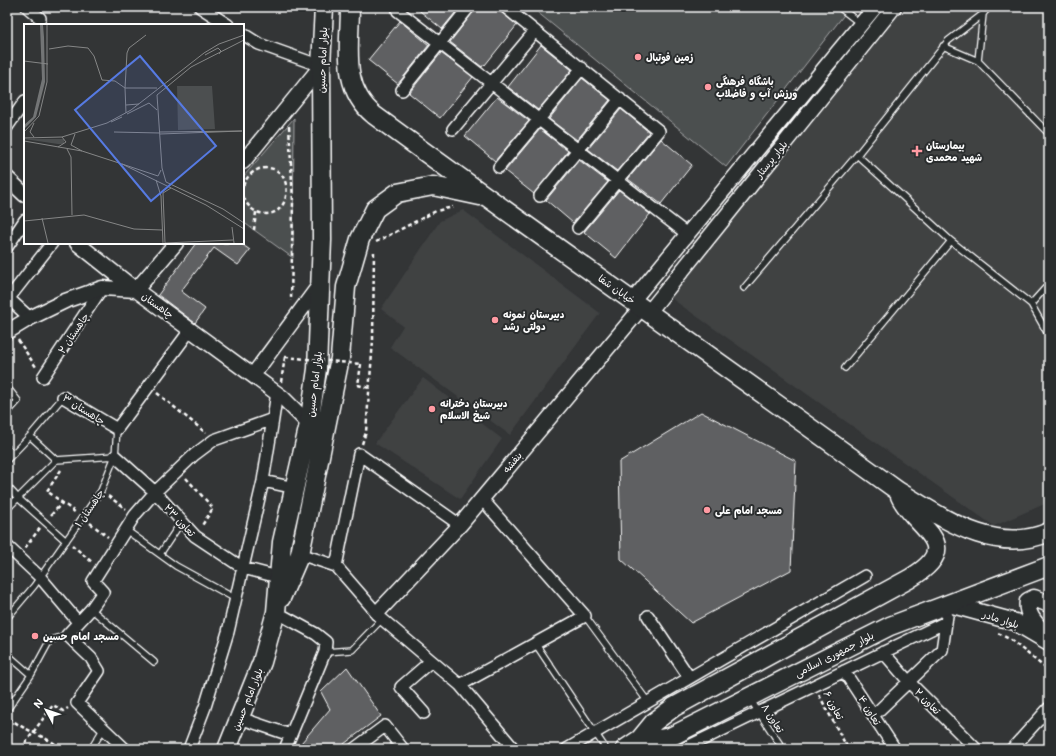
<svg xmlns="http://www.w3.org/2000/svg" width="1056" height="756" viewBox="0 0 1056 756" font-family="Mali,'Playpen Sans Arabic',sans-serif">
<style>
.built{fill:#404243}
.green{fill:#4c4f50;stroke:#a6a7a8}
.building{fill:#5f6162;stroke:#fff}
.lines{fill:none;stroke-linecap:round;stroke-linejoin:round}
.service-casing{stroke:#fff;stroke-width:8}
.minor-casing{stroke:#fff;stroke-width:14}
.tertiary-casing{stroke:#fff;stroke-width:17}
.secondary-casing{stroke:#fff;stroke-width:19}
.primary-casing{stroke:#fff;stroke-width:21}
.path{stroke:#fff;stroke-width:2.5;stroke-dasharray:4 3;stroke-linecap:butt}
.service{stroke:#2a2d2e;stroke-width:5.5}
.minor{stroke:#2a2d2e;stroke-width:11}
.tertiary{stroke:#2a2d2e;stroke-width:14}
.secondary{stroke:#2a2d2e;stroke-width:16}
.primary{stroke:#2a2d2e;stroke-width:18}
.path-bridge{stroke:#fff;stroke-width:2.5;stroke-dasharray:4 3;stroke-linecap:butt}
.poi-dot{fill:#ff9aa2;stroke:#2a2d2e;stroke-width:1.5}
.labels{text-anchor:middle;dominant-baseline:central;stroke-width:4;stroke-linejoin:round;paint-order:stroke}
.poi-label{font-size:10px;font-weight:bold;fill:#fff;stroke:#2a2d2e;text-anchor:start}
.street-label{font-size:10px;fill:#fff;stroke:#2a2d2e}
.inset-road{fill:none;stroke:#858686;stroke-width:1}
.view{fill:#567ae2;fill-opacity:0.15;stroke:#567ae2;stroke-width:2}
.inset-edge{fill:none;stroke:#fff;stroke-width:2}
</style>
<rect width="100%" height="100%" fill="#333536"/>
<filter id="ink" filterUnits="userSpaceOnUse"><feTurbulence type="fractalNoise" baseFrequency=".025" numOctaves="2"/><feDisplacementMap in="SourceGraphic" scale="8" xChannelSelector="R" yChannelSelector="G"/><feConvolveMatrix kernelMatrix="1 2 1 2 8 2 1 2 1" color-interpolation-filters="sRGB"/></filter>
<g filter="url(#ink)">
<!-- built -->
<path class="built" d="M904 7H1049V502L994 526 668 296Z
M463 210 600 313 510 435 390 347 403 326 381 309 440 221Z
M423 378 502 439 460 499 375 443Z"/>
<!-- green -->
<path class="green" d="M531 7H850L726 167Z
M294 118 293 258 243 222V177Z"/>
<!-- building -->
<path class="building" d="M415 7H460L442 29Z
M476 7H495L517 25 485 65 484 64 482 67 450 42 474 11Z
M400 21 429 45 398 84 368 60Z
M541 45 572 70 538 110 508 87Z
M441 53 473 77 440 118 409 93Z
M582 78 610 100 577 140 549 119Z
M497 97 529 121 495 161 465 136Z
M621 109 649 132 617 171 588 149Z
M540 129 568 151 534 194 505 171Z
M661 139 692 165 661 204 628 179Z
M579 160 608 182 573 223 546 200Z
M619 190 650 214 616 258 584 232Z
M196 243H240L250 250 238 265 214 248 181 291 205 309 195 323 158 295Z
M701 412 796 461 791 570 691 623 621 559 619 462Z
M347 667 381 716 344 744 347 749H296L330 709 321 692Z"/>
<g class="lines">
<defs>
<path id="service" d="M839 7 861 24
M989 7 983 14 978 61 1049 134
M943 46 978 61
M857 155 951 241 1031 304
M1049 284 1031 304 1049 336
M744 288 857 155 948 41 983 14
M845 368 951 241
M7 387 18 401 7 413
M30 436 56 460 115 456
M7 448 13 454
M7 460 30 436 63 397
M7 486 18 498 66 541
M7 509 56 460
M126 530 176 566 236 599
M160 554 182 521
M91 609 154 662
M585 616 648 702
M7 618 34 586 101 491 115 456 117 429
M535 643 606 749
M325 652 352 650 382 619
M7 654 31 675
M750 699 783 749
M7 710 31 675 50 640 67 635
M91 749 104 728"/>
<path id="minor" d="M27 7 40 18
M200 7 228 25
M401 7 398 11 687 234
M505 7 659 131 578 228
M243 34 259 44 321 66
M402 90 469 7
M7 127 25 101
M453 129 535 31
M499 167 582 68
M540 196 620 99
M7 247 25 220
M7 297 30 318
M9 298 52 243
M43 377 102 288
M63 397 117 429 191 329
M115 456 155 492 195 536 243 568 278 577
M263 481 295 488
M7 546 40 577 78 622
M300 554 336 566 382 619 460 685 514 749
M336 566 359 454 460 525
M276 612 316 634 326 642 325 652 285 749
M648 616 689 677
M883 652 909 682 976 749
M844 671 895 749
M460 685 585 616 482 499
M424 713 401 687 431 661
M874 715 942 650 947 616
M240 718 290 735
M125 749 77 703 99 671 91 658 67 635 91 609 103 592 93 581 135 515 155 492 194 455 214 440 273 419 277 392
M189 749 205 707 228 632 263 481 273 419
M354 749 385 726 403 749
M567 749 865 576
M683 749 946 622
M1012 749 1049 708"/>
<path id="tertiary" d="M243 162 321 66
M7 178 25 195
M77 243 136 290 176 243
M633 300 875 7
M649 312 894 7
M7 332 30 318 65 301 102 288 136 290 282 397 309 424
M253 375 321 283
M377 613 460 525 642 307"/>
<path id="secondary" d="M949 604 1015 622 1049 642
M1046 636C1038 626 1025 615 1028 601L1034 598 1049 604"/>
<path id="primary" d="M350 7C350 46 340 87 374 115 547 242 724 365 898 491 943 518 995 556 1049 532
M281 598 300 554 340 358 346 287 360 239 375 209 397 193 433 186 480 196
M640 739 654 722 674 707 909 579C968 544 915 530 900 496
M227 749 262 662 276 612 282 542 309 424 317 369 322 240 321 66 324 7
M625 749 640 739 650 741 670 737 890 626 1049 566"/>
</defs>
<!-- service casing -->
<use href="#service" class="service-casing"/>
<!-- minor casing -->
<use href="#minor" class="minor-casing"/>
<!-- tertiary casing -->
<use href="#tertiary" class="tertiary-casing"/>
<!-- secondary casing -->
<use href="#secondary" class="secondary-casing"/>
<!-- primary casing -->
<use href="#primary" class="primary-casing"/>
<!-- path -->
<path class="path" d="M289 126 293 201 291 301
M243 186C246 178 251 172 259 169 298 159 294 226 257 212 250 209 246 203 243 196
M254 230 256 212
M376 242 436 211 453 207
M18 340 36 367
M361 364 358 385 369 388
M281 382 285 357
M157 393 206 433
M362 444 366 432 373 340 374 249
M61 470 47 491 76 513
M186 478 213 508 201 527
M108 496 126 509
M51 515 63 502
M90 523 108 537
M72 545 93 563
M25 548 40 528
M998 633 1011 640 1049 671
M819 695 848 749
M9 718C25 731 46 736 62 749
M21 749 53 705 63 711 68 708"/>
<!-- service -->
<use href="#service" class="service"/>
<!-- minor -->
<use href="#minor" class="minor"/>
<!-- tertiary -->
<use href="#tertiary" class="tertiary"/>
<!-- secondary -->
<use href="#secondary" class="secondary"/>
<!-- primary -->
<use href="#primary" class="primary"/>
<!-- path-bridge -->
<path class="path-bridge" d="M285 357 361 364"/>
</g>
</g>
<!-- markers -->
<g class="poi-dot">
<circle cx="638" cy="57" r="4"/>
<circle cx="708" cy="87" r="4"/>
<path d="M915 145h4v4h4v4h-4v4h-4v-4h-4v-4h4z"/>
<circle cx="495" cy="320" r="4"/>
<circle cx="432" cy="409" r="4"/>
<circle cx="707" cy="510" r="4"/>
<circle cx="35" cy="636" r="4"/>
</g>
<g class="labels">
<!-- poi labels -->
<g class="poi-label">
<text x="646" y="57">زمین فوتبال</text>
<text x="716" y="81">باشگاه فرهنگی<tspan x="716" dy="12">ورزش آب و فاضلاب</tspan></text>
<text x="926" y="145">بیمارستان<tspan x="926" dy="12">شهید محمدی</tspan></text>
<text x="503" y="314">دبیرستان نمونه<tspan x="503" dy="12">دولتی رشد</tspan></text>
<text x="440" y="403">دبیرستان دخترانه<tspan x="440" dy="12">شیخ الاسلام</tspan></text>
<text x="715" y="510">مسجد امام علی</text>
<text x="43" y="636">مسجد امام حسین</text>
</g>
<!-- street labels -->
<g class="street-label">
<text transform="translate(322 60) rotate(-88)">بلوار امام حسین</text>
<text transform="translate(771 159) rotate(-51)">بلوار پرستار</text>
<text transform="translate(617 289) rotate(35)">خیابان شفا</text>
<text transform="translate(158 305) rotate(36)">چاهستان</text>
<text transform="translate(73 333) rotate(-56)">چاهستان ۲</text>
<text transform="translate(314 384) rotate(-83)">بلوار امام حسین</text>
<text transform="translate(84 409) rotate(32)">چاهستان ۳</text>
<text transform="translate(512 462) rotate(-50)">بنفشه</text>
<text transform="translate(89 508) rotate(-56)">چاهستان ۱</text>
<text transform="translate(180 520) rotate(47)">تعاون ۲۳</text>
<text transform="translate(1001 619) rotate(18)">بلوار مادر</text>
<text transform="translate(834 654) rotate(-27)">بلوار جمهوری اسلامی</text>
<text transform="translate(247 699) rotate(-68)">بلوار امام حسین</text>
<text transform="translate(928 701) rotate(45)">تعاون ۲</text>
<text transform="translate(834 705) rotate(62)">تعاون ۶</text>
<text transform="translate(870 710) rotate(58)">تعاون ۴</text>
<text transform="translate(773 718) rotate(57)">تعاون ۸</text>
</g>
</g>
<!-- overview -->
<g transform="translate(24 24)">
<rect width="220" height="220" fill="#333536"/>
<path d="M153 62H188L191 105 154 106ZM40 115V120H34L0 115Z" fill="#4c4f50"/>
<path d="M16 1H19L20 13 21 58 12 93 0 105V101L9 93 18 55Z" fill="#737576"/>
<path class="inset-road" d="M122 11 105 24 103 29 101 64H133M220 16 167 43 133 71 138 144 142 158 199 185 220 199M25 25 44 22 64 24 70 32 78 56 91 57 101 64 102 89M181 31 194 24 197 27 195 30M0 37 24 40M102 81 115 80M103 90 125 79 133 86M87 98 98 93M0 108 15 92 23 58V1M90 108 136 109M136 108 218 107M51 110 47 121 58 127M136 110 218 107M10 113 6 108 10 99M0 114 38 113 83 99 107 86 180 29 195 20 220 11M0 117 58 127 98 140 182 181 220 205M34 123 42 118 38 113M43 125 47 133 48 191M98 140 134 152 137 146M132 156 137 172 139 219M18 194 24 219M0 197 60 191 110 205 138 206M208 203 210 219M141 219 209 216M141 219 139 169 147 164"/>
<path class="view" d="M116 32 192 122 127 177 51 86Z"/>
<rect width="220" height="220" class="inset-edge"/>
</g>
<!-- margin -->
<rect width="1056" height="756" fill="none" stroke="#2a2d2e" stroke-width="24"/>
<rect x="12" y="12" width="1032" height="732" fill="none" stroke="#fff" stroke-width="1.5" filter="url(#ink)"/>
<!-- north arrow -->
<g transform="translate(46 710) rotate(310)" stroke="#2a2d2e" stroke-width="3" paint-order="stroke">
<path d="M0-3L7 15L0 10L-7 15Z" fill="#ffffff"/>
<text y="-6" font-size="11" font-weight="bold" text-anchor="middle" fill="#ffffff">N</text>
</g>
</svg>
